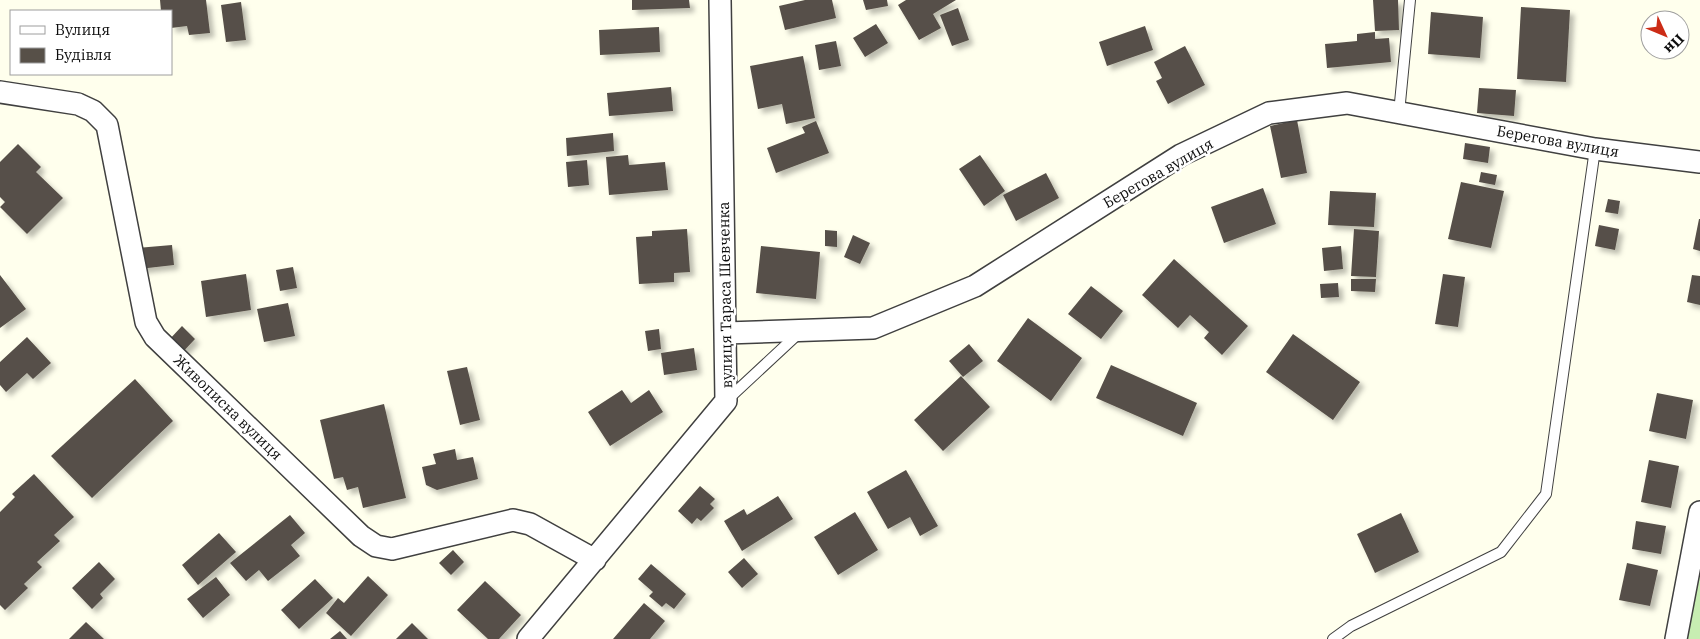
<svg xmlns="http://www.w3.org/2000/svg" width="1700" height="639" viewBox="0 0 1700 639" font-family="'IBM Plex Serif',serif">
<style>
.green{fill:#c7eeb2}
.building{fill:#575048;filter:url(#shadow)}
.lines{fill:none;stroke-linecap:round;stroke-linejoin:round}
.service-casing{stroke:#404040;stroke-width:12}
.minor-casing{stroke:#404040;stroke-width:24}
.service{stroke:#fff;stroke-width:10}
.minor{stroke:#fff;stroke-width:21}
.labels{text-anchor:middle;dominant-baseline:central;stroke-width:5;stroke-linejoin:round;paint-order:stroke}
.street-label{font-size:15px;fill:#0d0d0d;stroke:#fff}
</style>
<defs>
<filter id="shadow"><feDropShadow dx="4.5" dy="4.5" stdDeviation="2.5" flood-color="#0004"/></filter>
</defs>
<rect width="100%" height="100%" fill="#ffffed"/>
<!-- green -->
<path class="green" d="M1700 524V639H1679Z"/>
<!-- building -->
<path class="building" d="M160 0H206L210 33 189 35 187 26 171 28V11H161Z
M632 0H689L690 8 632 10Z
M805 0H832L836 18 785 30 779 6Z
M863 0H887L888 6 866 10Z
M906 0H956L933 14 941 28 919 40 898 5Z
M1373 0H1398L1399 30 1375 31Z
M241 2 246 40 226 42 221 5Z
M1521 7 1570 10 1566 82 1517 79Z
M958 8 969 40 952 46 940 15Z
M1431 12 1483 17 1480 58 1428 54Z
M876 24 888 43 865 57 853 38Z
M1145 26 1153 50 1107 66 1099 42Z
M659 27 660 52 600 55 599 30Z
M1375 32V39L1389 38 1391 62 1327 68 1325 44 1357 41V34Z
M836 41 841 66 819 70 815 45Z
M1185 46 1205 85 1168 104 1156 81 1162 78 1154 62Z
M803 56 815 118 786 124 782 104 758 109 750 66Z
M671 87 673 111 609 116 607 93Z
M1479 88 1516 90 1514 116 1477 113Z
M1297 120 1307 173 1281 178 1270 126Z
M816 121 829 153 776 173 767 148 805 133 802 127Z
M613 133 614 151 567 156 566 138Z
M1465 143 1490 147 1488 163 1463 159Z
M18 144 41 167 36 172 63 198 27 234 0 207 5 202 0 197V162Z
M628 155 629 165 665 162 668 190 609 195 606 157Z
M980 155 1005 191 984 206 959 169Z
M587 160 589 185 568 187 566 162Z
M1481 172 1497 175 1495 185 1479 182Z
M1046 173 1059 198 1016 221 1003 195Z
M1461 182 1504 191 1491 248 1448 239Z
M1263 188 1276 224 1224 243 1211 207Z
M1330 191 1376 193 1374 227 1328 225Z
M1608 199 1620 201 1618 214 1605 212Z
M1699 219H1700V251L1693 249Z
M1599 225 1619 229 1615 250 1595 246Z
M687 229 690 272 674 273V282L639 284 636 237 652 236V231Z
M1354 229 1379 231 1376 277 1351 276Z
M825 230 837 231V247L825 246Z
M853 235 870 243 860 264 844 257Z
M172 245 174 265 139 269 137 248Z
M761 246 820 252 816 299 756 293Z
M1341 246 1343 269 1324 271 1322 248Z
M1174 259 1248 326 1222 355 1204 338 1209 332 1190 315 1178 328 1142 295Z
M293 267 297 288 280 291 276 270Z
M246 274 251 310 206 317 201 281Z
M1443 274 1465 277 1458 327 1435 324Z
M0 275 26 309 0 328Z
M1692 275 1700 276V305L1687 302Z
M1351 279H1376L1375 292 1351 291Z
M1338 283 1339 297 1321 298 1320 284Z
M1091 286 1123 311 1101 339 1068 314Z
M288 303 295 336 264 342 257 309Z
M1028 318 1082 358 1051 401 997 361Z
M182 326 195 339 181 354 168 341Z
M659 329 661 349 648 351 645 331Z
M1293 334 1360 382 1333 420 1266 372Z
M27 337 51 363 33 379 27 373 6 392 0 385V362Z
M969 344 983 361 963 377 949 361Z
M694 348 697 370 664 375 661 353Z
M1111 365 1197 403 1183 436 1096 398Z
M467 367 480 420 460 425 447 371Z
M961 376 990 407 943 451 914 420Z
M135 379 173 421 92 498 51 456Z
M622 390 631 403 649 390 663 412 610 446 588 412Z
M1657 393 1693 400 1686 439 1649 431Z
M384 404 406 498 363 508 358 487 347 490 343 477 334 479 320 420Z
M455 449 457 460 473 457 478 479 437 490 426 485 422 467 436 464 433 454Z
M1649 460 1679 466 1671 508 1641 502Z
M906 470 938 526 920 536 910 517 888 529 867 492Z
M34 474 74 517 54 535 60 541 37 562 42 567 24 584 28 588 5 610 0 605V512L15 497 12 494Z
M700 486 715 499 710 504 714 508 701 521 697 518 692 524 678 511Z
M778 496 793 519 742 551 724 521 744 509 747 515Z
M855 512 878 550 838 575 814 537Z
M1401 513 1419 552 1375 573 1357 534Z
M290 515 305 533 291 545 300 556 268 581 259 570 246 581 230 563Z
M1636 521 1666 526 1661 554 1632 549Z
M219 533 236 552 198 585 182 565Z
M453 550 464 562 451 575 439 563Z
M744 558 758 574 742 588 728 572Z
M99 562 115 579 100 594 103 598 92 609 72 588Z
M1627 563 1658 570 1650 606 1619 600Z
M651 564 686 594 674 609 666 603 662 607 649 596 653 592 638 579Z
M368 576 388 595 351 636 326 613 338 598 344 603Z
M216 577 230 595 203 618 187 599Z
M315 579 333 598 299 629 281 610Z
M485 581 521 615 499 639H488L457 610Z
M644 603 665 621 650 639H613Z
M86 622 104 639H69Z
M412 623 428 639H396Z
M340 631 347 639H330Z"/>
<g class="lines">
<defs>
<path id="service" d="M1399 113 1410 0
M727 400 799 333
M1333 639 1351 626 1501 552 1546 494 1595 149"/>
<path id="minor" d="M0 92 78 104 93 111 107 125 146 322 155 337 361 536 376 546 392 549 513 520 530 524 595 560
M726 333 873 328 975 286 1181 155 1269 113 1347 103 1595 149 1700 162
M528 639 726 401 720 0
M1676 639 1700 512"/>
</defs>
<!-- service casing -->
<use href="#service" class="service-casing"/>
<!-- minor casing -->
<use href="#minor" class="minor-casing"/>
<!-- service -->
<use href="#service" class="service"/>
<!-- minor -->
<use href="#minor" class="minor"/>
</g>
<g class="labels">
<!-- street labels -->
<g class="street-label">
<text transform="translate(1558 141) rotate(10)">Берегова вулиця</text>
<text transform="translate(1158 173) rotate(-30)">Берегова вулиця</text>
<text transform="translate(725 295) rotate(-91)">вулиця Тараса Шевченка</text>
<text transform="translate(228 407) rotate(44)">Живописна вулиця</text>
</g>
</g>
<!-- legend -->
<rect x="10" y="10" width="162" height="65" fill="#ffffff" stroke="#9e9e9e"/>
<rect x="20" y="26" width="25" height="8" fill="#ffffff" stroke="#9e9e9e"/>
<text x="55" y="35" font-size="15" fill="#0d0d0d">Вулиця</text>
<rect x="20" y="48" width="25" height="15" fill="#575048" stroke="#9e9e9e"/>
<text x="55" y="60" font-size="15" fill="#0d0d0d">Будівля</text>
<!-- north arrow -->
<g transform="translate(1665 35) rotate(134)"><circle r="24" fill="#ffffff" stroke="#9e9e9e"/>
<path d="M0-4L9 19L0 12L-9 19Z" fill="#cc2c16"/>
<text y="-8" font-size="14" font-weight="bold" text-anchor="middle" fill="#0d0d0d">Пн</text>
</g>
</svg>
